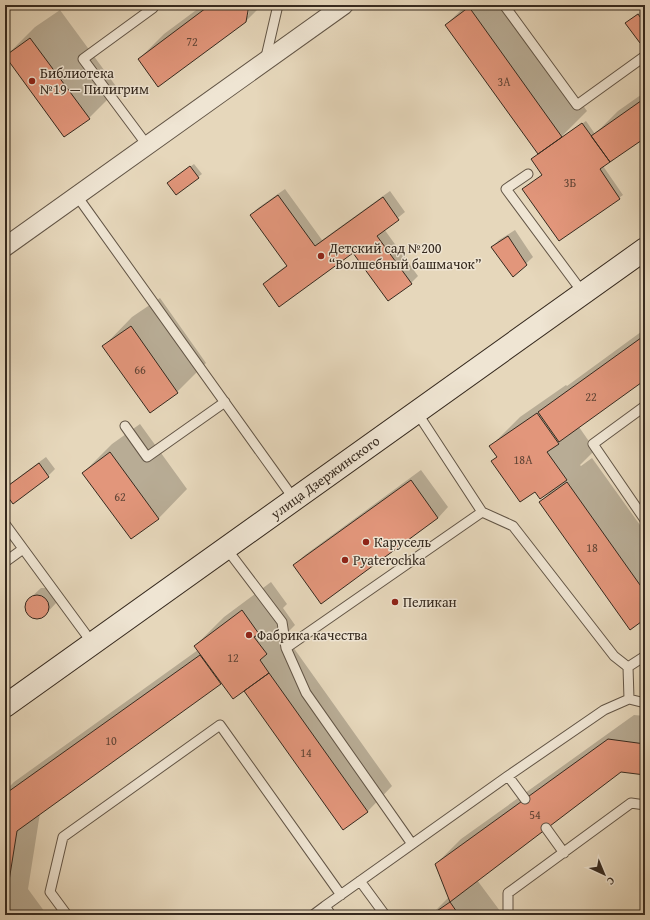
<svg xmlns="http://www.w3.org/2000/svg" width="650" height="920" viewBox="0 0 650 920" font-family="'Gentium Book Plus',serif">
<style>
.shadow{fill:#0003}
.building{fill:#e2967b;stroke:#362a1f}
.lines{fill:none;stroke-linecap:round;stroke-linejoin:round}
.service-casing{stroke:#625546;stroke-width:11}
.minor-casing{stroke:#625546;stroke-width:20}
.secondary-casing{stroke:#362a1f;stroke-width:24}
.service{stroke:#efe5d3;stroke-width:9}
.minor{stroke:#efe5d3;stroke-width:18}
.secondary{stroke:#efe5d3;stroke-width:22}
.poi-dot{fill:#8f2418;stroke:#efe5d3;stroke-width:1.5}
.labels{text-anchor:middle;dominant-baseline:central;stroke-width:3;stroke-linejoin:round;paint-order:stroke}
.number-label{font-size:12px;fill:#614536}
.poi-label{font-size:14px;fill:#362a1f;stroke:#efe5d3;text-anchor:start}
.street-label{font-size:14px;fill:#362a1f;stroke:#efe5d3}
</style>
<rect width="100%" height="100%" fill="#e6d7bb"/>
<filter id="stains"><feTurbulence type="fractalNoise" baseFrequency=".005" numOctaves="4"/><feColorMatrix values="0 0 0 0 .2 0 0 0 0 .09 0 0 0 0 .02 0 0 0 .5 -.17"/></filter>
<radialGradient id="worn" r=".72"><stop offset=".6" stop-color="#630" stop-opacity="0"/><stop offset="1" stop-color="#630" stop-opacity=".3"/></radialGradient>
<!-- shadow -->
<path class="shadow" d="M203 5H248L246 16H248L250 5H262L245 22 139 59 164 34Z
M466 5H510L587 111 562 136V137L586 121 595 134 618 111 645 92V136L603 166 623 195 559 240 523 189 543 174 539 154 446 25Z
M60 10 118 89 89 118 6 56 35 27Z
M641 11 645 16V38L630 20Z
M194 164 202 174 198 177 172 180Z
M285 189 322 240 390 191 405 212 384 229 418 276 411 283 353 252 264 284 271 277 287 265 251 215 258 208Z
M515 230 533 257 513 276 492 247 499 240Z
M160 298 206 363 177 392 104 346 132 317Z
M645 329V379L579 427 595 450 580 465 581 466 592 458 645 532V618L540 502 551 491 535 490 492 461 498 456 491 446 520 417 566 385 567 386Z
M140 424 187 489 159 518 131 538 83 473 112 444Z
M46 457 55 469 48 476 13 502 11 499 5 504V489L11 483Z
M421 470 448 507 438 518 294 565 305 555Z
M271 582 287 604 283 608 295 625 289 631 297 643 293 647 392 786 368 811 343 829 245 691 221 682 40 813 28 889 47 915H5V791L14 782 198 650 195 646 224 617Z
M41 588H47L56 596V603L45 615 40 618H35L30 615 26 610V605L28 600Z
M634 715 645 716V774L621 771 477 880 503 915H431L449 897 436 864 461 839Z"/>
<!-- building -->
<path class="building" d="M210 5H249L246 22 158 87 138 59Z
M469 7 562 137 538 154 445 25Z
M638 14 645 24V39L640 43 625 23Z
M30 38 90 119 64 137 5 56Z
M645 98V138L610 162 591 136Z
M582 123 610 162 600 169 620 199 559 241 522 189 542 175 531 159Z
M190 166 199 178 176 195 167 183Z
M278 195 315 246 383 197 399 220 377 236 412 284 388 301 353 253 279 307 263 284 287 266 250 215Z
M508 236 527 265 513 277 491 247Z
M131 326 178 393 150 413 102 346Z
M645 335V380L559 442 538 412Z
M537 413 559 444 547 452 567 480 540 499 535 492 520 502 491 461 497 457 489 446Z
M110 452 159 519 131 539 82 473Z
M39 463 49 477 13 504 5 493V488Z
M411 480 438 518 321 604 293 565Z
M567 482 645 592V619L630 630 539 502Z
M25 607a12 12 0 1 1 24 0a12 12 0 1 1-24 0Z
M242 610 259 634 254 637 267 654 260 660 269 673 233 699 194 646Z
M200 655 221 684 17 831 5 906V794Z
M269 673 368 812 343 830 244 691Z
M608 739 645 744V775L621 772 450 902 435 864Z
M450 902 459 915H431Z"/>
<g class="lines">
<defs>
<path id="service" d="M504 5 577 105 645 56
M265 61 278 5
M147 145 83 59 153 8 151 5
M528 174 506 189 583 293
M77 196 294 499
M645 406 593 444 645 520
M125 426 147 457 225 402
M482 512 513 526 614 656 628 667
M5 524 93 644
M226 548 282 622 286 648 306 693 412 844
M5 562 23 549
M286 648 482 512 416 411
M628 667 629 699
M628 667 645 656
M508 776 604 710 629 699 645 703
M546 828 564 853
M360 881 385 915
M67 915 50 892 63 837 220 725 341 895
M313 915 325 906
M331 915 325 906 508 776 525 799
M508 915V893L631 803 645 805"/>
<path id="minor" d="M5 247 344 5"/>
<path id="secondary" d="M5 706 645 249"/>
</defs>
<!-- service casing -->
<use href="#service" class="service-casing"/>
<!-- minor casing -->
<use href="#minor" class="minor-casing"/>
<!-- secondary casing -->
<use href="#secondary" class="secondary-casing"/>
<!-- service -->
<use href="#service" class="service"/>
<!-- minor -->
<use href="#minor" class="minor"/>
<!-- secondary -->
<use href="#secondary" class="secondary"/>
</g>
<!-- markers -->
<g class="poi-dot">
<circle cx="32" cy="81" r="4"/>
<circle cx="321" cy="256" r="4"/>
<circle cx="366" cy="542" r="4"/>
<circle cx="345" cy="560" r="4"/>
<circle cx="395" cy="602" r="4"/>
<circle cx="249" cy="635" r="4"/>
</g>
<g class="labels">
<!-- number labels -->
<g class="number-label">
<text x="192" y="41">72</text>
<text x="504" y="81">3А</text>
<text x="570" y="182">3Б</text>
<text x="140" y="369">66</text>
<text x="591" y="396">22</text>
<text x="523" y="459">18А</text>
<text x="120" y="496">62</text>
<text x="592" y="547">18</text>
<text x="233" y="657">12</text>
<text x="111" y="740">10</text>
<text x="306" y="752">14</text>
<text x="535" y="814">54</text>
</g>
<!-- poi labels -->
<g class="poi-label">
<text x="40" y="73">Библиотека<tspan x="40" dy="16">№19 — Пилигрим</tspan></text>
<text x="329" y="248">Детский сад №200<tspan x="329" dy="16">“Волшебный башмачок”</tspan></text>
<text x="374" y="542">Карусель</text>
<text x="353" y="560">Pyaterochka</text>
<text x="403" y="602">Пеликан</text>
<text x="257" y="635">Фабрика качества</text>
</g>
<!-- street labels -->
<g class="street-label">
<text transform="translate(325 477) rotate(-36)">улица Дзержинского</text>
</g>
</g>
<!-- margin -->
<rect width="650" height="920" fill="none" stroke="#e6d7bb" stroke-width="20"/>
<rect x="6" y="6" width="638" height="908" fill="none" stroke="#362a1f" stroke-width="2"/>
<rect x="10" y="10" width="630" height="900" fill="none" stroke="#362a1f"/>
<!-- north arrow -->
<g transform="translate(604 874) rotate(136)" stroke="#efe5d3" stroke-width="3" paint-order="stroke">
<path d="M0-3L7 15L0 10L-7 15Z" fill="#362a1f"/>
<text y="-6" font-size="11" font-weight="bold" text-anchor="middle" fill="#362a1f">С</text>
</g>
<rect width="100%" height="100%" filter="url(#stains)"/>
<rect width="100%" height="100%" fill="url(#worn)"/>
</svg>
